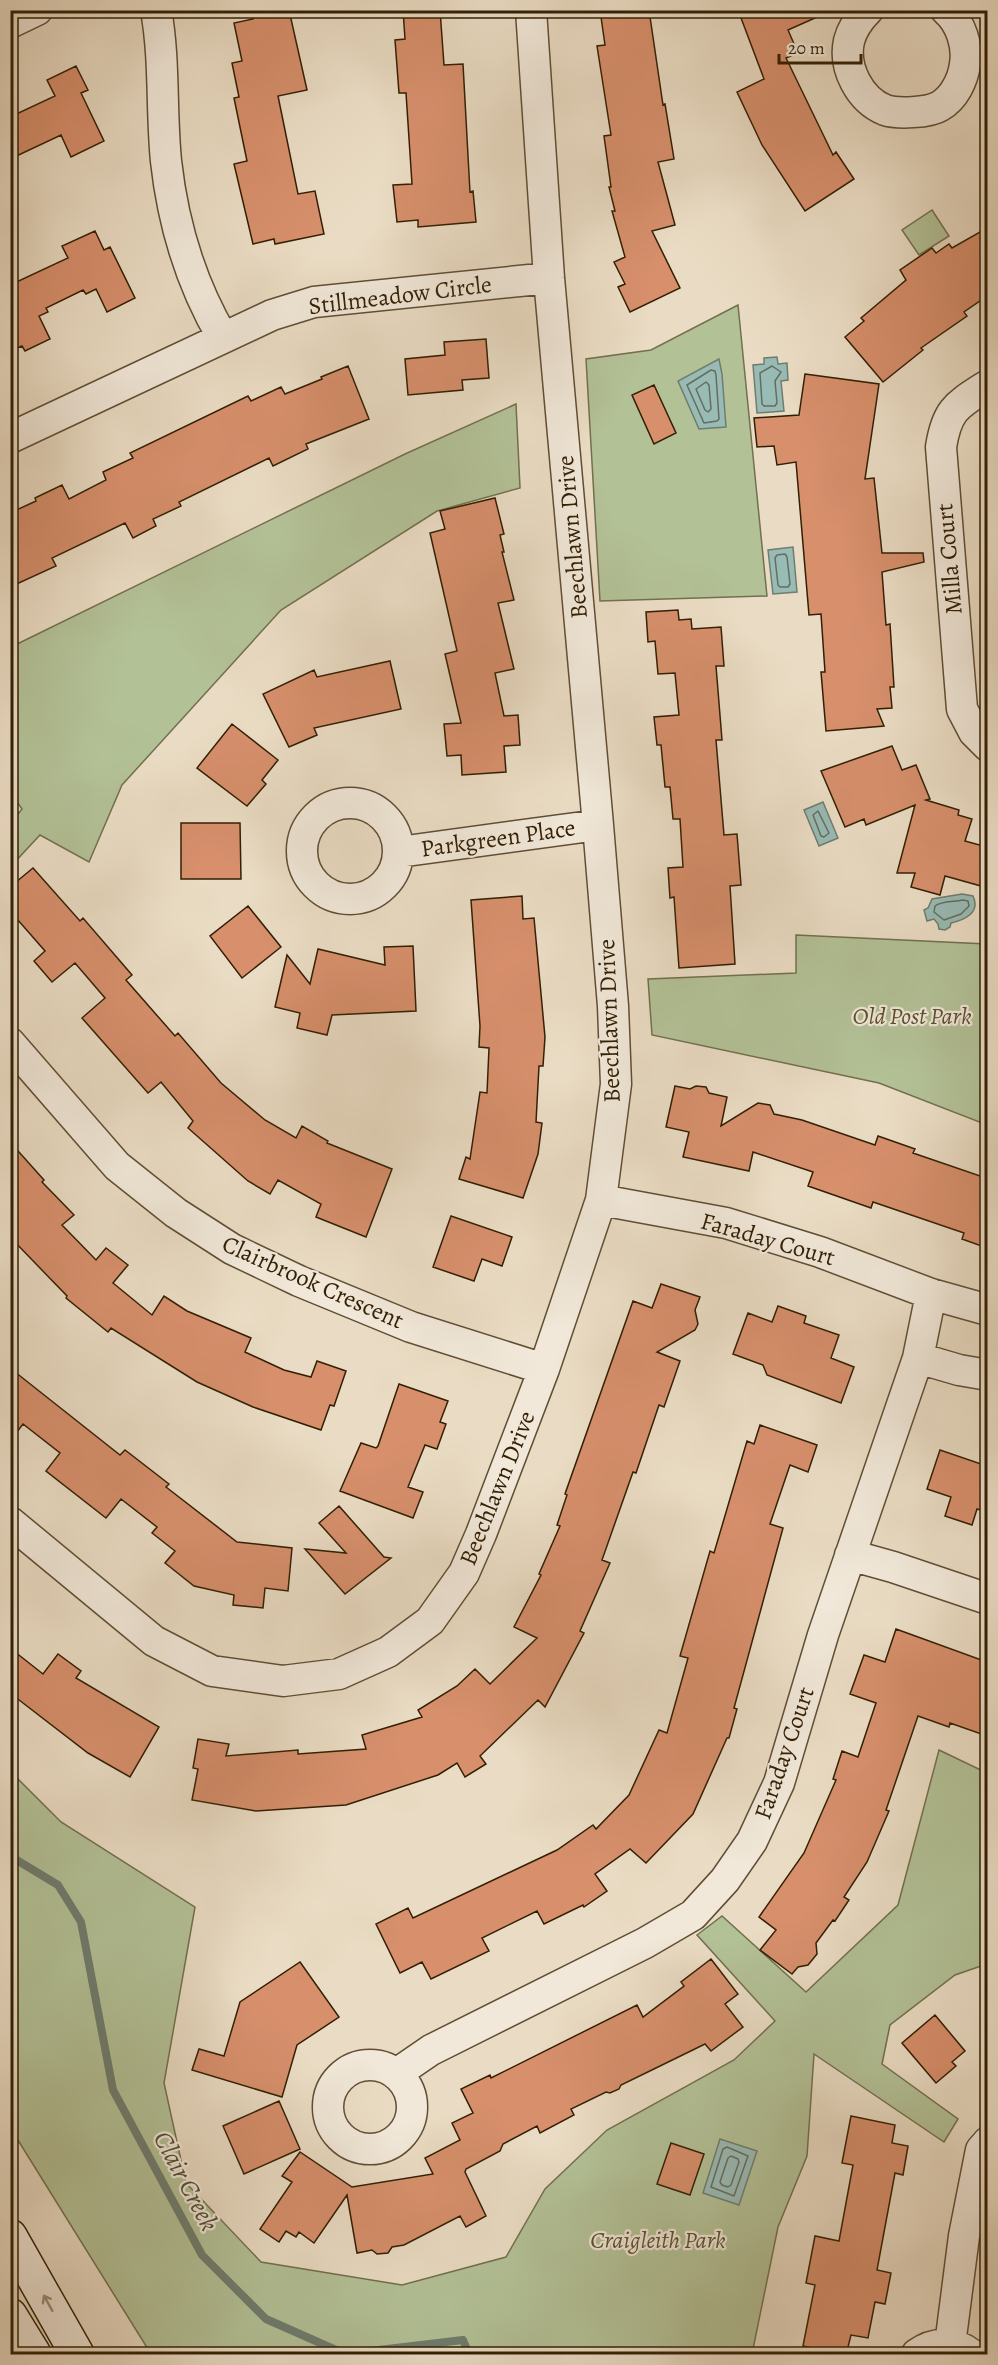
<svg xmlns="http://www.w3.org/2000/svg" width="998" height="2365" viewBox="0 0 998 2365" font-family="Alegreya,serif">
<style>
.green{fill:#b3c197;stroke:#72704e;stroke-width:1.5}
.water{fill:#98bbb6;stroke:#6f7d6f;stroke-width:1.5}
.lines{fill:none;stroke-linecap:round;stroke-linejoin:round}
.shore{stroke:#656d5d;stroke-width:1.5}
.stream{stroke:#6f7d6f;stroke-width:8}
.building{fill:#d78f6c;stroke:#321f04;stroke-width:1.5}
.minor-casing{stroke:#604e34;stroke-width:33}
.secondary-casing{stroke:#321f04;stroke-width:36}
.minor{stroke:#f1e8d9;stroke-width:30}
.secondary{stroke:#f1e8d9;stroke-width:33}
.oneway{stroke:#9b8e79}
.labels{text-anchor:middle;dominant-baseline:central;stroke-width:4.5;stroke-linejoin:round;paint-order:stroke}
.street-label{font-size:24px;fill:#321f04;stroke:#f1e8d9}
.park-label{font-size:24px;font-style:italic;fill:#595030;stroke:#f1e8d9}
.water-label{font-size:26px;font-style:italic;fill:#514e39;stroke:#f1e8d9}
</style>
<rect width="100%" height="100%" fill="#eadcc4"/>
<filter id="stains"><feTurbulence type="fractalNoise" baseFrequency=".00333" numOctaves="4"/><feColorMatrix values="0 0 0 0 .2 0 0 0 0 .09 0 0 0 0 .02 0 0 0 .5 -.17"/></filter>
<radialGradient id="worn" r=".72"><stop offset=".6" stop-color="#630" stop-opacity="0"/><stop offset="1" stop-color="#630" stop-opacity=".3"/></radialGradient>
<!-- green -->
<path class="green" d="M932 210 949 236 919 255 902 230Z
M738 305 767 596 600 601 586 359 651 350Z
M516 404 520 488 437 511 281 610 122 785 89 862 40 835 11 866V823L22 809 11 793V647L405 454Z
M796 935 987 944V1125L879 1083 652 1035 648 979 796 973Z
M939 1750 987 1773V1964L955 1975 890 2025 882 2064 958 2119 944 2142 814 2054 807 2156 778 2227 752 2354H151L11 2129V1772L61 1822 195 1907 164 2083 186 2183 261 2262 402 2285 506 2257 545 2189 607 2130 734 2060 775 2021 697 1935 722 1916 806 1992 898 1905Z"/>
<!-- water -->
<path class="water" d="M777 357 778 364 787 363 788 380 781 381 784 411 757 413 753 365 764 364V358Z
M719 359 722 374 726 427 699 429 678 381Z
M793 547 797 592 773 594 768 550Z
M823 802 838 838 819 846 804 810Z
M962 894 973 896C981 913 964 920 951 923L950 927 945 930 939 929 938 924 934 919 927 921 924 910 928 908 932 899Z
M720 2139 757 2151 739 2205 703 2193Z"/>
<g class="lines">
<!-- shore -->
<path class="shore" d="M772 366 781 372 775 381 777 403 775 406H764L762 404 760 373Z
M711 370 715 371 716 375 719 419 717 421 704 423 687 385Z
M706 382 709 385 711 409 708 412 705 410 696 389Z
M785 554 787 557 790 584 788 587H780L778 585 775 558 777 555Z
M818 811 829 833 824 837 821 836 813 815Z
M963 900 968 901 969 906 961 914 944 920 934 912 935 906C941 901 955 902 963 900Z
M727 2147 748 2156 734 2196 711 2187 723 2149Z
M731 2156 738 2159 739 2162 731 2185 728 2187 722 2185 720 2182 728 2158Z"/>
<!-- stream -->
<path class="stream" d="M10 1856 58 1885 81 1922 113 2090 202 2255 266 2319 345 2354 463 2340 469 2354"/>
</g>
<!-- building -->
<path class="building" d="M251 10H289L307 90 278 96 298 194 315 191 324 234 275 244 274 239 253 244 234 164 247 161 234 98 239 97 232 63 242 61 234 23 253 19Z
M403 10H440L444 65 463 64 470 192 473 191 476 222 418 227V220L397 222 393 185 412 184 406 93H399L395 40 405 39Z
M600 10H649L663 105 665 104 674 159 658 162 675 225 652 231 680 288 630 312 618 287 625 284 614 262 625 257 612 211H615L609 187H611L604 136 611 135 597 46 605 45Z
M738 10H833L788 30 798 53 786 58 833 155 836 152 854 179 805 211 762 145 737 92 764 79Z
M76 66 88 90 81 93 104 141 71 157 61 135 10 159V117L55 96 47 80Z
M987 228V296L964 312 967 316 921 348 923 350 883 382 845 337 864 321 861 318 906 280 900 270 932 248 936 253 949 244 952 248Z
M95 231 104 250 110 247 135 298 107 312 96 289 86 294 83 290 46 308 48 312 39 316 50 339 25 351 22 346 10 351V285L68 258 62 246Z
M486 339 489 378 462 380 463 390 408 395 405 359 445 355 444 342Z
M348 366 369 419 306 444 308 449 273 466 269 458 179 502 181 506 153 519 156 526 133 538 125 523 52 558 56 566 10 587V513L36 501 35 498 62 485 69 499 106 480 103 472 133 458 130 453 248 396 251 401 281 387 285 394 322 379 321 377Z
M805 374 879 384 865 479 874 478 882 553H923L924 562 882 572 886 625 890 624 894 687H890L892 708 877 709 884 726 826 731 821 672H825L821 614 809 615 796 462 777 465 774 446 757 447 754 418 799 415Z
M654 385 676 433 654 444 632 395Z
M495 498 504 534 500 535 504 552H502L514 600 498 603 514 669 495 673 504 716 518 715 520 745 504 746 506 772 462 775 461 755 447 756 444 724 461 723 445 654 457 651 430 533 445 529 440 511Z
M678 610 679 620 691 619 692 629 721 627 724 666H716L722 740H716L724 835 737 834 741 885 730 886 735 964 679 968 674 897 670 898 668 868 683 867 680 819H673L670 787H665L661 745H657L654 717 679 715 675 673 658 674 655 641 648 642 646 612Z
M390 661 401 709 314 728 317 735 289 747 263 694 314 670 317 677Z
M232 724 278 760 262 780 266 784 247 806 197 768Z
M892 746 902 770 916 765 930 799 926 800 959 810 958 815 972 819 965 841 987 847V863L981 886 945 876 940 895 911 887 915 873H897L915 805 866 825 864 819 845 827 821 771Z
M181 823H240L241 879H181Z
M33 868 80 921 83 918 132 975 126 980 175 1036 178 1033 221 1083 265 1120 296 1138 302 1126 328 1141 327 1143 392 1169 366 1237 316 1217 321 1204 278 1180 270 1194 248 1181 188 1128 193 1121 161 1082 148 1093 82 1018 105 998 75 963 52 982 34 961 45 951 10 911V887Z
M522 896 523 919 534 918 545 1037 543 1066H539L536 1122 542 1123 538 1154 523 1198 459 1179 466 1157 470 1159 480 1092 487 1093 489 1048 479 1047 480 1026 471 900Z
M248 906 281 947 242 978 210 936Z
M413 946 416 1011 332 1015 327 1035 297 1028 300 1013 275 1007 287 955 310 984 318 949 385 965 384 947Z
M675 1086 690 1089 696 1086 706 1087 709 1093 727 1097 721 1126 758 1103 770 1105 774 1114 802 1120 875 1145 878 1136 915 1149 913 1153 983 1177H987V1248L962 1239 964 1233 873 1202 871 1208 808 1186 813 1172 753 1152 749 1171 683 1157 689 1132 666 1127Z
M10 1142 44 1180 42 1182 74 1215 62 1225 96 1260 106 1248 128 1265 113 1283 152 1315 164 1296 187 1311 251 1338 245 1352 284 1370 311 1377 317 1361 346 1371 334 1406 330 1405 321 1430 253 1407 197 1382 111 1328 108 1332 66 1298 67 1296 10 1237Z
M451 1216 512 1237 502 1266 482 1259 474 1281 433 1267Z
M661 1284 700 1297 695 1310 698 1324 695 1330 657 1352 680 1361 664 1407 659 1405 636 1473 633 1472 602 1560 610 1563 580 1631 584 1633 545 1707 538 1700 480 1756 486 1764 465 1777 457 1763 438 1775 346 1805 256 1811 192 1800 198 1769 193 1768 198 1739 229 1744 226 1756 298 1750V1754L366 1749 362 1735 422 1717 418 1710 457 1686 475 1669 490 1684 537 1638 514 1627 541 1575 539 1574 560 1526 557 1525 567 1495 565 1494 633 1301 652 1308Z
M778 1306 806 1316 804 1323 839 1335 831 1358 854 1367 841 1403 767 1375 763 1365 733 1354 748 1313 772 1322Z
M10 1368 120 1455 125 1450 169 1484 166 1487 237 1542 292 1548 288 1591 265 1588 263 1608 233 1605 234 1595 194 1586 165 1563 175 1551 152 1533 157 1527 121 1499 106 1518 46 1471 60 1453 23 1424 10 1441Z
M399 1384 448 1401 440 1422 446 1424 437 1449 425 1445 408 1487 423 1492 413 1518 340 1491 361 1443 376 1448 378 1446Z
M760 1425 817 1445 808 1472 790 1465 770 1524 783 1528 734 1708 737 1709 729 1738H727L693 1814 646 1863 630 1849 595 1874 607 1891 584 1907 583 1905 544 1924 537 1911 482 1938 489 1951 431 1979 422 1962 400 1973 376 1924 408 1908 413 1918 557 1850 593 1825 596 1829 629 1795 659 1730 667 1733 688 1658 680 1656 710 1551 714 1553 747 1441 754 1444Z
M940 1450 987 1466V1512L977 1509 972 1525 945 1516 951 1497 927 1489Z
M339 1506 384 1557 391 1558 345 1594 305 1549 346 1553 319 1523Z
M896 1629 987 1662V1736L950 1723 949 1727 918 1716 886 1810 889 1811 867 1862 844 1897 849 1900 835 1921 833 1920 816 1943 817 1954 808 1965 798 1967 792 1974 760 1950 776 1930 759 1917 804 1853 836 1780 833 1779 842 1751 858 1757 876 1703 850 1694 864 1655 885 1662Z
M10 1648 43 1674 58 1654 81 1671 76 1678 159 1727 130 1777 88 1753 10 1693Z
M711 1959 738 1994 725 2004 743 2027 711 2051 705 2044 658 2067 621 2085 619 2089 610 2093 606 2092 571 2109 574 2115 540 2133 537 2126 503 2144 500 2151 466 2169 465 2172 486 2216 466 2227 460 2216 404 2245 392 2247 388 2253 377 2254 372 2250 357 2253 347 2195 314 2243 299 2232 296 2237 286 2231 279 2242 260 2229 292 2182 282 2176 300 2152 352 2187 433 2174 425 2158 460 2140 452 2123 473 2113 461 2089 490 2075 491 2078 637 2005 643 2017 684 1986 681 1982Z
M300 1962 339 2017 297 2045 282 2097 192 2070 199 2049 224 2056 240 2002Z
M935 2015 965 2051 952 2062 956 2066 936 2083 902 2043Z
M279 2101 300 2149 244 2174 223 2126Z
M851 2116 895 2125 892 2143 908 2146 903 2175 895 2173 877 2270 891 2273 885 2304 875 2302 868 2338 851 2335 846 2355 803 2346 815 2285 806 2283 815 2236 839 2241 853 2165 842 2163Z
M671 2143 704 2154 690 2195 657 2184Z"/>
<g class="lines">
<defs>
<path id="minor" d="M156 10C165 60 161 111 166 161 173 224 191 284 223 338
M868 10C859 19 852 29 849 41 843 68 860 100 885 110 897 114 929 113 940 106 954 98 963 80 965 64 968 46 961 23 946 10
M10 23 37 10
M988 385C957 405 947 409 941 447L962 709 974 732 988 746
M10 438 272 315 314 302 549 278
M302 851a48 48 0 1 1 96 0a48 48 0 1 1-96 0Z
M399 852 598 825
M10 1043 117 1166 176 1213 232 1249 299 1281 411 1327 544 1369
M601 1200 726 1223 820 1252 931 1294 988 1310
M918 1358 959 1370 988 1375
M10 1522 154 1641 212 1671 283 1681 339 1674 388 1652 430 1621 464 1573 481 1534 544 1369 601 1200 616 1084 613 1006 598 825 549 278 531 10
M850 1555 893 1567 988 1599
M328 2107a42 42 0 1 1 84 0a42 42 0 1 1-84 0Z
M396 2074 431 2050 645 1943 693 1915 725 1880 752 1841 779 1783 823 1635 918 1358 931 1294
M950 2345 964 2236 981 2150 988 2142
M917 2354C933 2342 954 2341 971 2354"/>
<path id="secondary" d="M10 2236 77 2354
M10 2315 34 2354"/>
</defs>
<!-- minor casing -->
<use href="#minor" class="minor-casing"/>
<!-- secondary casing -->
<use href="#secondary" class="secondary-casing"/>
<!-- minor -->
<use href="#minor" class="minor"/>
<!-- secondary -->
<use href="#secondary" class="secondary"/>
</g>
<!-- one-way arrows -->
<defs><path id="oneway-shaft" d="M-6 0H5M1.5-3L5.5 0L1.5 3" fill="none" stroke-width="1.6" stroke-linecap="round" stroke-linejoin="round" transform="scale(1.5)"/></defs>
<use class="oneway" href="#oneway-shaft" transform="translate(48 2303) rotate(-119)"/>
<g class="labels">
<!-- street labels -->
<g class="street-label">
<text transform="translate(400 295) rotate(-7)">Stillmeadow Circle</text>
<text transform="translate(572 537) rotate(-95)">Beechlawn Drive</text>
<text transform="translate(949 559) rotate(-95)">Milla Court</text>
<text transform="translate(498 838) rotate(-8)">Parkgreen Place</text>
<text transform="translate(609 1021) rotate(-92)">Beechlawn Drive</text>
<text transform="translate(768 1239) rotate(16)">Faraday Court</text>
<text transform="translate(313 1282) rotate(24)">Clairbrook Crescent</text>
<text transform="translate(497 1488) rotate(-68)">Beechlawn Drive</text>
<text transform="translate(784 1753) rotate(-71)">Faraday Court</text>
</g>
<!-- park labels -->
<g class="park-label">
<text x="912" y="1016">Old Post Park</text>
<text x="658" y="2240">Craigleith Park</text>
</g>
<!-- water labels -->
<g class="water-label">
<text transform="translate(186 2181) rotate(62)">Clair Creek</text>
</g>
</g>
<!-- margin -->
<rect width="998" height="2365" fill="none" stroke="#eadcc4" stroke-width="36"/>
<rect x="12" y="12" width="974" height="2341" fill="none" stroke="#321f04" stroke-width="3"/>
<rect x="18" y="18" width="962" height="2329" fill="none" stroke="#321f04" stroke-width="1.5"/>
<!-- scale -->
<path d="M779 54v9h82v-9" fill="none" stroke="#321f04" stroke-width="3"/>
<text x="788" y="54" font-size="18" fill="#321f04" stroke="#f1e8d9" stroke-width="4.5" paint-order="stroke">20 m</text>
<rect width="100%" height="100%" filter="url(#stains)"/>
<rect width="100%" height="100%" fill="url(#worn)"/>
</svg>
